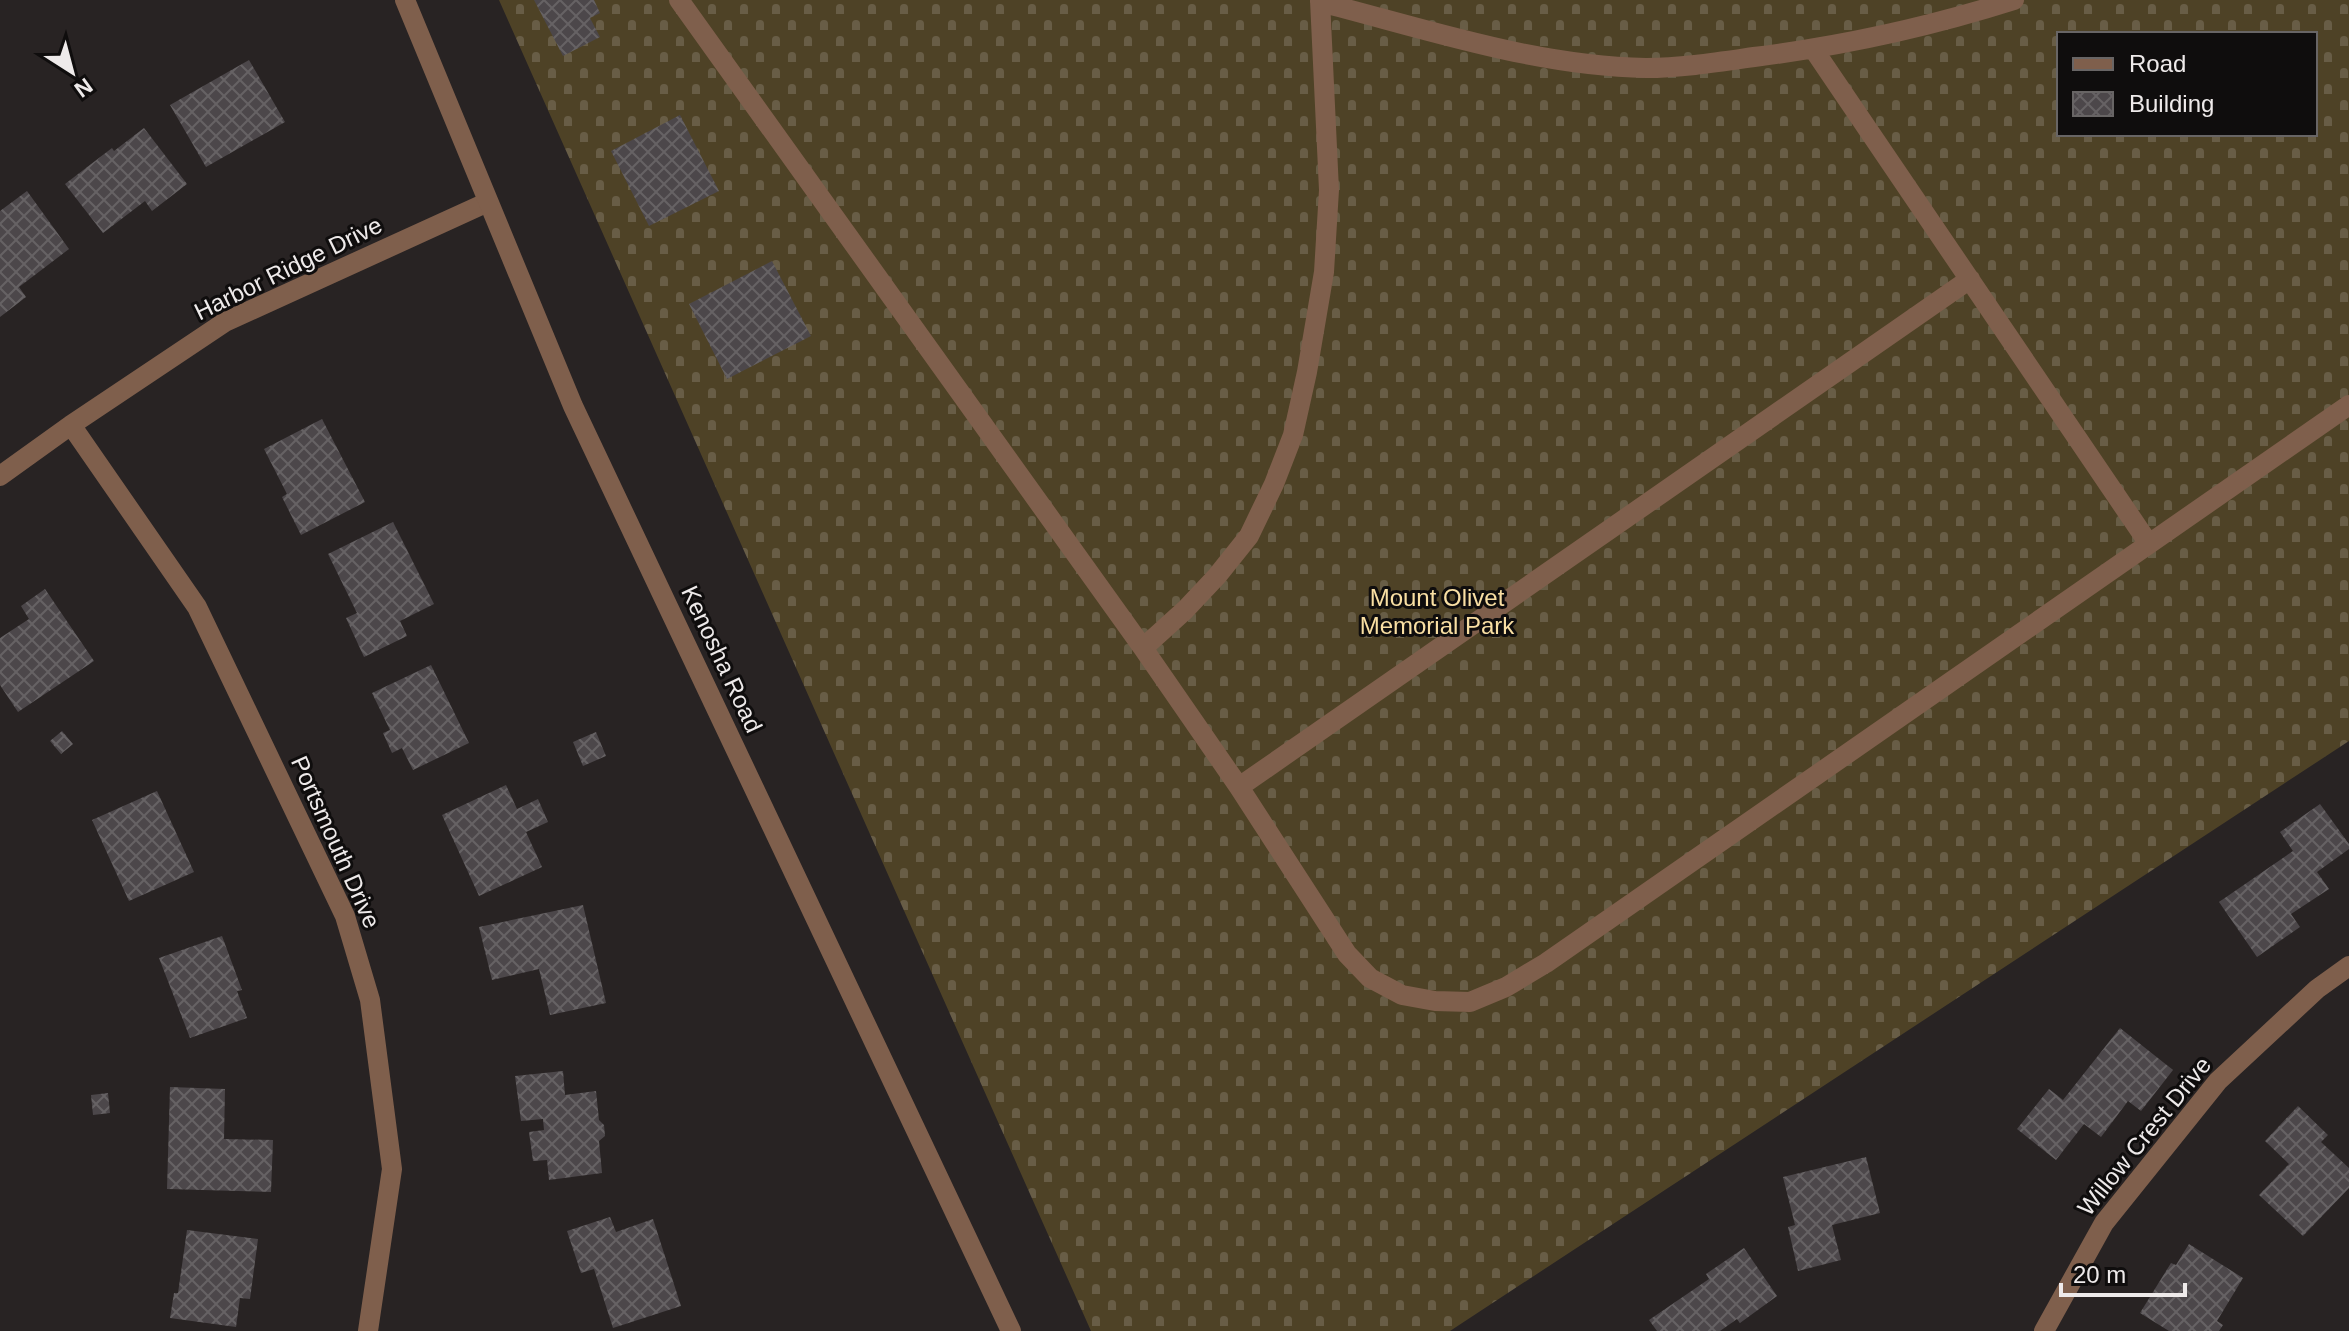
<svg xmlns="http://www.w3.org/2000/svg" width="2349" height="1331" viewBox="0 0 2349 1331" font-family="Helvetica,sans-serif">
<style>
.cemetery{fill:url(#cemetery-stones);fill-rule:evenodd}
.building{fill:url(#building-cross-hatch)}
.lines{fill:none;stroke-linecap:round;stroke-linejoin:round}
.service{stroke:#7f5f4c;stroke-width:20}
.minor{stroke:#7f5f4c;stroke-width:20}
.tertiary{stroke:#7f5f4c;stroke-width:20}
.labels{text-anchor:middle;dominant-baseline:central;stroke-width:6;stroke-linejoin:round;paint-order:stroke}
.street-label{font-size:24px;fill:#eeeaea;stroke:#0f0d0d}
.park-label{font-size:24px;fill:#f9dfa3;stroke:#0f0d0d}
</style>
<defs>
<pattern id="cemetery-stones" width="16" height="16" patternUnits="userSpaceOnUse" patternTransform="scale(2)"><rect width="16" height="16" fill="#4e4226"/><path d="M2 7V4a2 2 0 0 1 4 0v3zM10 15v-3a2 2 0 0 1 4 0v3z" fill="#685d46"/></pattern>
<pattern id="building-cross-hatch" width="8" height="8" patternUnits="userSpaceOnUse" patternTransform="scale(2)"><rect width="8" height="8" fill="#4c474a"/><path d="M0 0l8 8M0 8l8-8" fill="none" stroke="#666264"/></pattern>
</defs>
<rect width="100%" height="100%" fill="#282323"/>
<!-- cemetery -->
<path class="cemetery" d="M499 0H2349V741L1450 1331H1091ZM2059 34H2315V134H2059Z"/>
<!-- building -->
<path class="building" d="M534 0H594L600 13 590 18 600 37 563 56Z
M249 60 285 122 206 167 170 105Z
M680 115 719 191 649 226 611 151Z
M144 128 187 184 152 211 145 201 103 233 65 184 112 148 114 151Z
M27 191 69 249 19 287 26 297 0 317V211Z
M772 261 811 336 727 379 689 304Z
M322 419 365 502 301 535 282 497 287 494 264 449Z
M393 522 434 604 400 621 407 636 364 657 346 618 357 613 328 554Z
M45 589 94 661 18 712 0 685V638L29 619 21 606Z
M431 665 469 743 413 770 402 748 392 753 383 733 390 730 372 693Z
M62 731 73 744 61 754 50 741Z
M596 732 606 756 583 766 573 742Z
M506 785 517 809 538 799 548 822 526 832 542 867 479 896 442 815Z
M157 791 194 872 129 901 92 820Z
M2320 804 2349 844V849L2317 872 2329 889 2291 914 2300 927 2257 957 2219 902 2293 851 2280 832Z
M583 905 606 1003 550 1015 539 969 492 980 479 927Z
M222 936 242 990 237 991 247 1018 190 1038 159 958Z
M2120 1028 2173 1070 2141 1111 2128 1101 2101 1137 2084 1124 2056 1160 2017 1129 2049 1089 2063 1100Z
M563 1071 565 1095 596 1091 599 1120 604 1125 605 1136 599 1141 602 1173 549 1180 547 1160 533 1161 529 1132 544 1130 543 1119 521 1121 515 1076Z
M170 1087 225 1089 224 1139 273 1140 271 1192 167 1189Z
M108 1093 110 1113 93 1115 91 1095Z
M2298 1106 2328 1135 2321 1142 2349 1168V1188L2303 1236 2259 1195 2289 1164 2265 1141Z
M1866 1157 1880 1213 1832 1225 1841 1260 1798 1271 1788 1227 1795 1225 1783 1177Z
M610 1217 616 1232 653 1219 681 1306 613 1328 594 1269 581 1273 567 1231Z
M187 1230 258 1239 250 1299 240 1298 236 1327 170 1318 174 1293H178Z
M2189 1244 2243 1278 2217 1321 2223 1325 2219 1331H2169L2140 1313 2171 1263 2176 1265Z
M1744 1248 1777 1296 1740 1323 1737 1319 1720 1331H1657L1649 1320 1709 1279 1706 1274Z"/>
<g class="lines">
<!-- service -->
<path class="service" d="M679 0 1143 648 1239 787 1347 954 1370 978 1402 995 1435 1001 1470 1002 1506 987 1546 963 2349 405
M1320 2C1426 29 1535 66 1646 68 1681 68 1719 62 1754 57 1842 46 1929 27 2014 0
M1814 50 2149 544
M1143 648 1185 610 1217 576 1249 536 1274 484 1293 435 1307 372 1324 272 1329 190 1320 0
M1239 787 1970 279"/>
<!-- minor -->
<path class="minor" d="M71 425 197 607 345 916 370 1000 392 1169 368 1331
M0 476 71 425 225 322 488 202
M2044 1331 2104 1223 2218 1081 2317 989 2349 966"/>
<!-- tertiary -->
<path class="tertiary" d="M405 0 573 406 1011 1331"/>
</g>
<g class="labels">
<!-- street labels -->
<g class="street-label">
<text transform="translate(288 268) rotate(-26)">Harbor Ridge Drive</text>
<text transform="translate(722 659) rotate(65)">Kenosha Road</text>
<text transform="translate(336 842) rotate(66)">Portsmouth Drive</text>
<text transform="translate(2144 1136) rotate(-51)">Willow Crest Drive</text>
</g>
<!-- park labels -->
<g class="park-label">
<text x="1437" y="597">Mount Olivet<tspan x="1437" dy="28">Memorial Park</tspan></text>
</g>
</g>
<!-- legend -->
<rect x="2057" y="32" width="260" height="104" fill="#0f0d0d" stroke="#686565" stroke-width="2"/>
<rect x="2073" y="58" width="40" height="12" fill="#7f5f4c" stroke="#686565" stroke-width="2"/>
<text x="2129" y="72" font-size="24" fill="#eeeaea">Road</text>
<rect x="2073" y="92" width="40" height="24" fill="url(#building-cross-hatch)" stroke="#686565" stroke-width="2"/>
<text x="2129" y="112" font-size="24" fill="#eeeaea">Building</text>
<!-- north arrow -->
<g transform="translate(72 72) rotate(144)" stroke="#0f0d0d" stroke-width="6" paint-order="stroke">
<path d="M0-6L14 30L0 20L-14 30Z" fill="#eeeaea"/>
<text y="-12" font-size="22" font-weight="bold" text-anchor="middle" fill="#eeeaea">N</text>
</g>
<!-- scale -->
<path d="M2061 1283v12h124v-12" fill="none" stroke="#eeeaea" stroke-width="4"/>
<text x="2073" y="1283" font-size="24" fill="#eeeaea" stroke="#0f0d0d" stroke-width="6" paint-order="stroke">20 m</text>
</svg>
